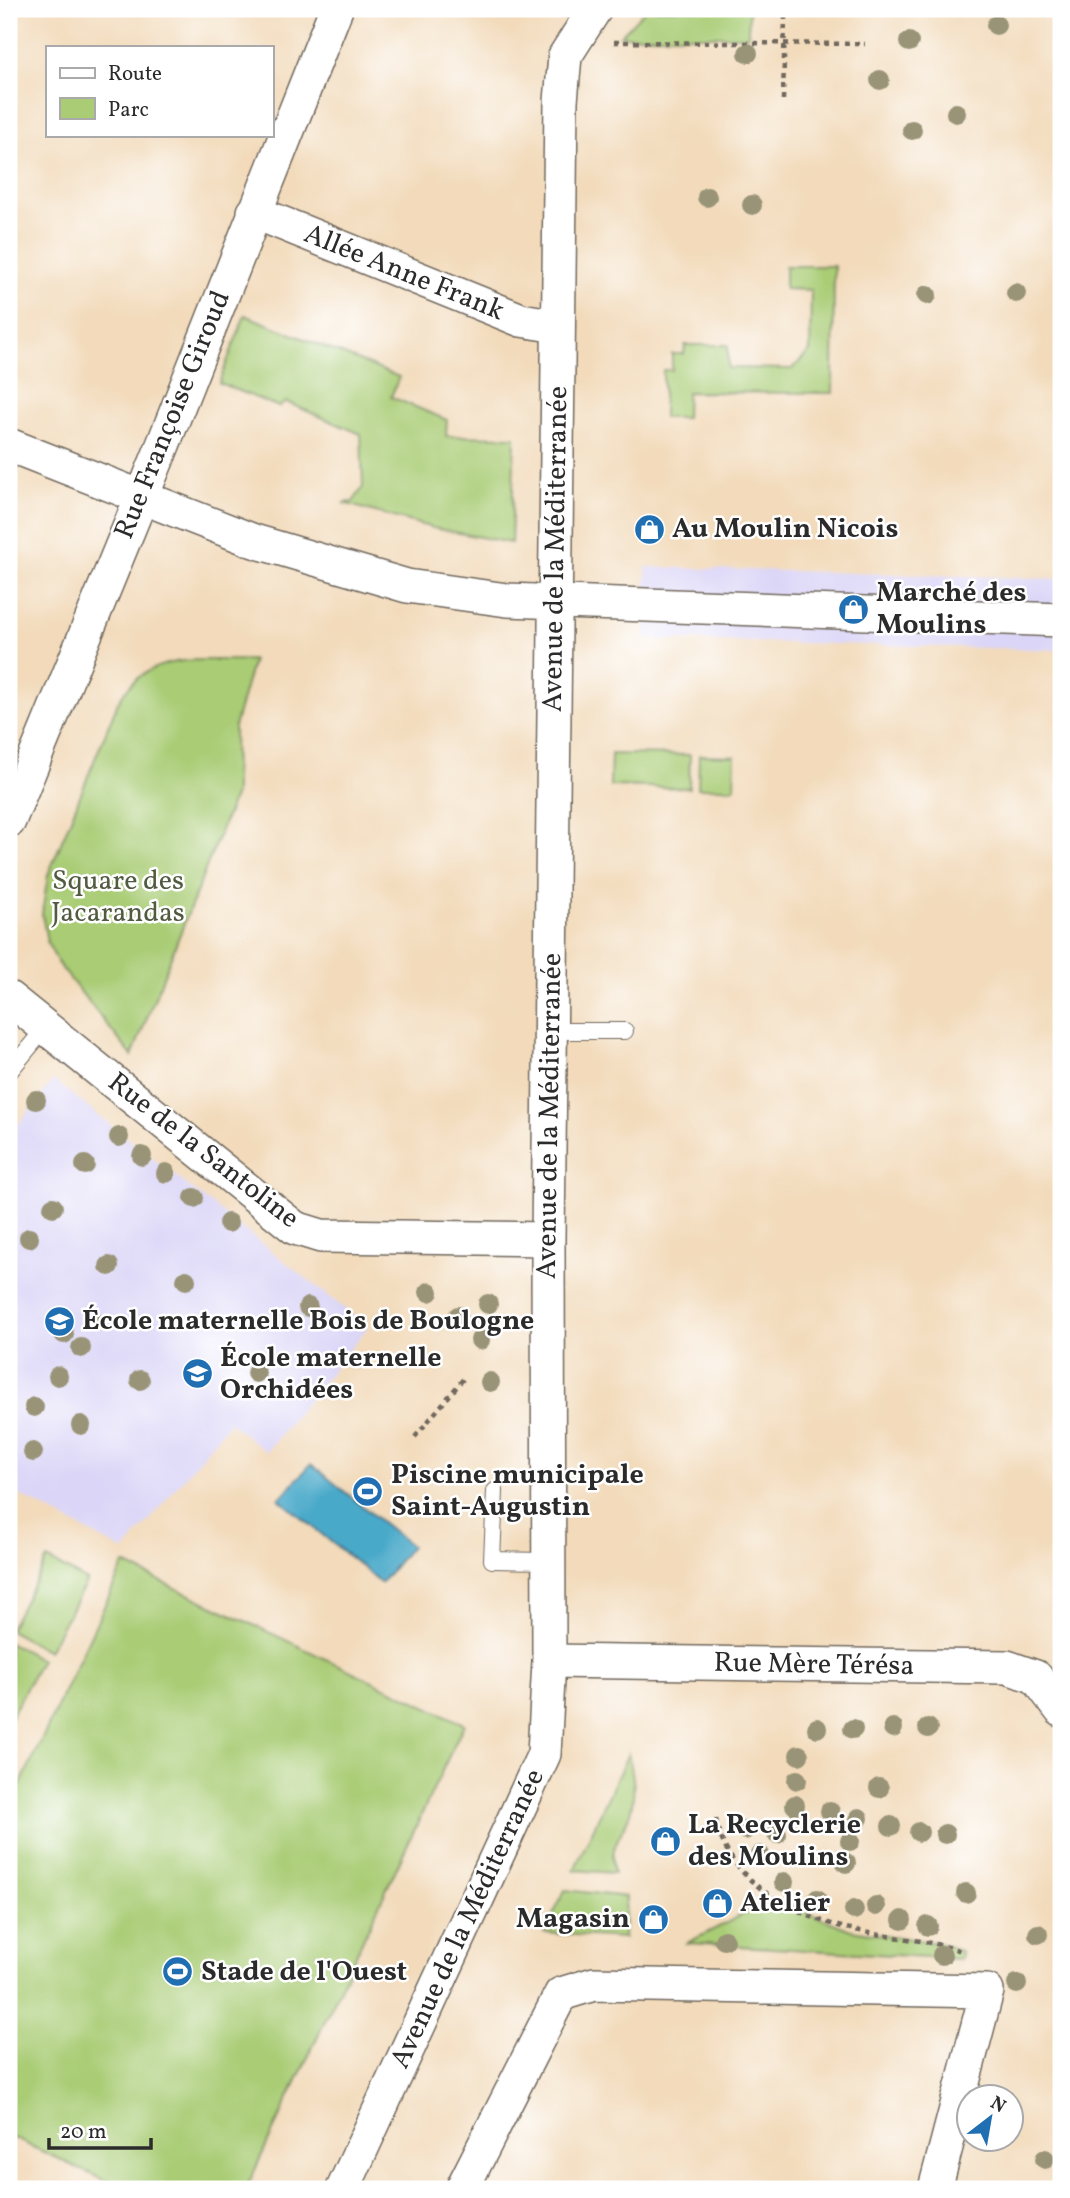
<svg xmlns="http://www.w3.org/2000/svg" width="1070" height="2198" viewBox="0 0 1070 2198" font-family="Vollkorn,serif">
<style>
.built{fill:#dbd6f7}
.green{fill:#a9cc75;stroke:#6a7c50;stroke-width:2}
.water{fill:#4aa9c9;stroke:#3a6a7a;stroke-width:2}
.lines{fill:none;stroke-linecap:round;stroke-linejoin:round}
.lane-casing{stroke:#71685d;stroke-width:18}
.street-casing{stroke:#71685d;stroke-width:36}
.path{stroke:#71685d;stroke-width:4.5;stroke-dasharray:5 5;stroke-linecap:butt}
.lane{stroke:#fff;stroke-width:16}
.street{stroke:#fff;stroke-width:33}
.tree{fill:#999477}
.labels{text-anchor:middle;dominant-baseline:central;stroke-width:5;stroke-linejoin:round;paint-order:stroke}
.street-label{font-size:28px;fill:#2b2b2b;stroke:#fff}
.poi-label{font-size:28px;font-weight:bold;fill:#2b2b2b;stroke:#fff;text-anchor:start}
.park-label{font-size:28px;fill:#515b41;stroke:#fff}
</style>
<rect width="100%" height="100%" fill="#fff"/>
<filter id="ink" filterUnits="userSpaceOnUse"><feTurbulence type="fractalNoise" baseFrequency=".0143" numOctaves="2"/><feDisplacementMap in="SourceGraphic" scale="14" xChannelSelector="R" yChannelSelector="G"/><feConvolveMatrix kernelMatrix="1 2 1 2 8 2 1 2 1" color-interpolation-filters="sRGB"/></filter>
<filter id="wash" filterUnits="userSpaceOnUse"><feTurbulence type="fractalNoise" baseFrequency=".00686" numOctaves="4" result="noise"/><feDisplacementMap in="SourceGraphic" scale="28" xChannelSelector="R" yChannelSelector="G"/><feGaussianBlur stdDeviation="1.57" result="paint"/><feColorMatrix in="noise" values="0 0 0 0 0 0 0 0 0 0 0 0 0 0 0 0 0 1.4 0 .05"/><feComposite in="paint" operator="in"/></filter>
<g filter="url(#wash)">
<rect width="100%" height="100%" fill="#f2daba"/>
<!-- built -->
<path class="built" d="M646 567 1061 579V650L645 639Z
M53 1080 368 1327 266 1452 230 1422 124 1551 9 1489V1136Z"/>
<!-- green -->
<path class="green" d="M646 9H749L748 36H620Z
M785 266H834L833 393 687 392 686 418H663V370H672V354H684L685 345H728V368L792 369 810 351 811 290 785 289Z
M245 315 399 377 391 397 447 420 446 436 515 437 511 543 433 528 343 503 353 502 363 487 361 434 286 402 279 407 219 383Z
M253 660 234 727 235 794 132 1056 59 965 47 942 42 914 48 875 118 702C148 649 200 662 253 660Z
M611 754 690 755 689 788 610 786Z
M699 755 735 756 734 788H698Z
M47 1559 87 1581 48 1651 9 1630Z
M124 1564 464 1724 246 2189H123L9 2136V1809Z
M9 1642 41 1660 9 1720Z
M628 1754C633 1773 636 1790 631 1809 624 1836 608 1842 614 1873L574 1870Z
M565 1890 626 1897 624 1938 544 1933Z
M773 1899 851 1930 938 1943 961 1951 960 1959 687 1943Z"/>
<!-- water -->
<path class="water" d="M311 1464 411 1546 381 1583 279 1499Z"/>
</g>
<g filter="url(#ink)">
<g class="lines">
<defs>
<path id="lane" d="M551 1031H625
M9 1072 45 1028
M495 1491 492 1560 548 1561"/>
<path id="street" d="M254 212 521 320 557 326
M9 445 254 541 407 586 507 600 1061 620
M9 821 159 455 336 9
M9 998 295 1228 321 1236 548 1239
M549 1661 1007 1667 1036 1677 1061 1710
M343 2189 544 1754 549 1661 548 1239 561 101 565 56 595 9
M462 2189 561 1994 594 1984 987 1991 935 2189"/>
</defs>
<!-- lane casing -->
<use href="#lane" class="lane-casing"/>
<!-- street casing -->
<use href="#street" class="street-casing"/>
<!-- path -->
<path class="path" d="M614 42 865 44
M783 100 785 16
M415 1437 464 1378
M716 1819C726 1882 797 1918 855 1930 890 1938 926 1939 961 1951"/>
<!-- lane -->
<use href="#lane" class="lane"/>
<!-- street -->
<use href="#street" class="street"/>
</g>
<!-- trees -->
<g class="tree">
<circle cx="996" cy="25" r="10"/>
<circle cx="909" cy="42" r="10"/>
<circle cx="748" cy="53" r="10"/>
<circle cx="880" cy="80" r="10"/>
<circle cx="956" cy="113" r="10"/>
<circle cx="912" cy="130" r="10"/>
<circle cx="707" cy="197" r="10"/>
<circle cx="752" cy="205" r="10"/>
<circle cx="1016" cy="293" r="10"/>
<circle cx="927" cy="295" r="10"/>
<circle cx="36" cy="1100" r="10"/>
<circle cx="119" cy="1137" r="10"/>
<circle cx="142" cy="1156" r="10"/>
<circle cx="85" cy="1165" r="10"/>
<circle cx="166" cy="1173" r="10"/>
<circle cx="194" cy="1198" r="10"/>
<circle cx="53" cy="1207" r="10"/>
<circle cx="228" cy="1223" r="10"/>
<circle cx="29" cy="1238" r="10"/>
<circle cx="109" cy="1266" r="10"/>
<circle cx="186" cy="1280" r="10"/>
<circle cx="429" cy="1292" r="10"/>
<circle cx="488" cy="1304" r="10"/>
<circle cx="308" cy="1307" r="10"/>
<circle cx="458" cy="1316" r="10"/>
<circle cx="93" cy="1321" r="10"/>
<circle cx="64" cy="1334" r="10"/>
<circle cx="480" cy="1340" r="10"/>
<circle cx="81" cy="1348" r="10"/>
<circle cx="256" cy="1373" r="10"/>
<circle cx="58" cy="1376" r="10"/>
<circle cx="140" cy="1380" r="10"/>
<circle cx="490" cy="1382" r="10"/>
<circle cx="34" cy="1407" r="10"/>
<circle cx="81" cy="1425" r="10"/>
<circle cx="33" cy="1452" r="10"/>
<circle cx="817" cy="1728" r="10"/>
<circle cx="893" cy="1728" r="10"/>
<circle cx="928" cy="1728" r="10"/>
<circle cx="853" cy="1729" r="10"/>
<circle cx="799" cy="1755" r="10"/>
<circle cx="797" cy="1780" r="10"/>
<circle cx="879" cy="1788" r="10"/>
<circle cx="795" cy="1805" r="10"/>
<circle cx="830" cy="1811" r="10"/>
<circle cx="859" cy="1818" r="10"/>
<circle cx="891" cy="1826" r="10"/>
<circle cx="745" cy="1830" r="10"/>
<circle cx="919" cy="1832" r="10"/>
<circle cx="777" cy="1834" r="10"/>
<circle cx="945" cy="1834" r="10"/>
<circle cx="850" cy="1841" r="10"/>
<circle cx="760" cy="1855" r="10"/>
<circle cx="846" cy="1863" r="10"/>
<circle cx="784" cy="1882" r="10"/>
<circle cx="966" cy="1893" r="10"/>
<circle cx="817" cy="1899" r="10"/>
<circle cx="876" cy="1906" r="10"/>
<circle cx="854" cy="1910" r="10"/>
<circle cx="902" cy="1920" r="10"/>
<circle cx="928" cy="1926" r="10"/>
<circle cx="1038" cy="1934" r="10"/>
<circle cx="724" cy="1940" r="10"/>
<circle cx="942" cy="1955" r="10"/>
<circle cx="1017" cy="1984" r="10"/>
<circle cx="1045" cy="2159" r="10"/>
</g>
</g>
<!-- icons -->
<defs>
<symbol id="shop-disc" viewBox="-11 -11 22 22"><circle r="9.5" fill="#1f6fb2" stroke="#fff"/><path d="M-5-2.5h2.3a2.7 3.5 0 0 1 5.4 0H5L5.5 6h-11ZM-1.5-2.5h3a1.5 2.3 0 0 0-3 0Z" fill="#fff"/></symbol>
<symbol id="school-disc" viewBox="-11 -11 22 22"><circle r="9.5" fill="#1f6fb2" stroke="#fff"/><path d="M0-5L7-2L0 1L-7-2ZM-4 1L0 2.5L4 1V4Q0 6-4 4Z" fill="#fff"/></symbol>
<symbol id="stadium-disc" viewBox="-11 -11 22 22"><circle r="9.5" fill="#1f6fb2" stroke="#fff"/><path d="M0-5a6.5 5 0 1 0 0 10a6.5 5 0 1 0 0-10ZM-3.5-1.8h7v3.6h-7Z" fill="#fff"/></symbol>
</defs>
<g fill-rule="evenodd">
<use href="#shop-disc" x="632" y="512" width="35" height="35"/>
<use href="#shop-disc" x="836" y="592" width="35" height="35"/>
<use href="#school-disc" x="42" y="1304" width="35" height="35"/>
<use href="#school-disc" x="180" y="1356" width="35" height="35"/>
<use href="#stadium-disc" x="350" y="1474" width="35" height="35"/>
<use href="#shop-disc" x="648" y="1824" width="35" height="35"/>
<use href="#shop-disc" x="700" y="1886" width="35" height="35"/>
<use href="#shop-disc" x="636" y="1902" width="35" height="35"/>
<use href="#stadium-disc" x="160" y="1954" width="35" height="35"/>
</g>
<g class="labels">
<!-- street labels -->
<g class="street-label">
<text transform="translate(404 273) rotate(22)">Allée Anne Frank</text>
<text transform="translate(173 415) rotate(-68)">Rue Françoise Giroud</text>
<text transform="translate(556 549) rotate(-89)">Avenue de la Méditerranée</text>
<text transform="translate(550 1116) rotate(-89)">Avenue de la Méditerranée</text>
<text transform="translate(203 1151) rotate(38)">Rue de la Santoline</text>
<text transform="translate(814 1665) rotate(1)">Rue Mère Térésa</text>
<text transform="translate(468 1919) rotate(-65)">Avenue de la Méditerranée</text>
</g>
<!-- poi labels -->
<g class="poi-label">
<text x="672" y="529">Au Moulin Nicois</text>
<text x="876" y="593">Marché des<tspan x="876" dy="32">Moulins</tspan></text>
<text x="82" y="1321">École maternelle Bois de Boulogne</text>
<text x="220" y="1358">École maternelle<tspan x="220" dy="32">Orchidées</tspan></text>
<text x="391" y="1475">Piscine municipale<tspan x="391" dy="32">Saint-Augustin</tspan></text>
<text x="688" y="1825">La Recyclerie<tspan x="688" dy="32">des Moulins</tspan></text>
<text x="740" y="1903">Atelier</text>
<text x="630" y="1919" text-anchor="end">Magasin</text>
<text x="201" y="1972">Stade de l'Ouest</text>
</g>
<!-- park labels -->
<g class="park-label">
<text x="118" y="881">Square des<tspan x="118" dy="32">Jacarandas</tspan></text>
</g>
</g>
<!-- margin -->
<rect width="1070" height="2198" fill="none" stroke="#fff" stroke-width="35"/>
<!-- legend -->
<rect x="46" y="46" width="228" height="91" fill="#ffffff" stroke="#aaaaaa" stroke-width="2"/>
<rect x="60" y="68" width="35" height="10" fill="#ffffff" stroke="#aaaaaa" stroke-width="2"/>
<text x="108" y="80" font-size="21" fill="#2b2b2b">Route</text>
<rect x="60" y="98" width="35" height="21" fill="#a9cc75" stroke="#aaaaaa" stroke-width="2"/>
<text x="108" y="116" font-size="21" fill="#2b2b2b">Parc</text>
<!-- north arrow -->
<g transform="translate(990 2118) rotate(31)"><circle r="33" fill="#ffffff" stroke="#aaaaaa" stroke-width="2"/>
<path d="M0-5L12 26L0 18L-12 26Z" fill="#1f6fb2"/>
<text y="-10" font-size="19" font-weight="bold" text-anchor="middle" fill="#2b2b2b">N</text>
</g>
<!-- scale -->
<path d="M49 2138v10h102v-10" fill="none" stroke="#2b2b2b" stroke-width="3.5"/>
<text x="60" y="2138" font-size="21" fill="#2b2b2b" stroke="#ffffff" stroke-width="5" paint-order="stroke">20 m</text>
</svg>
